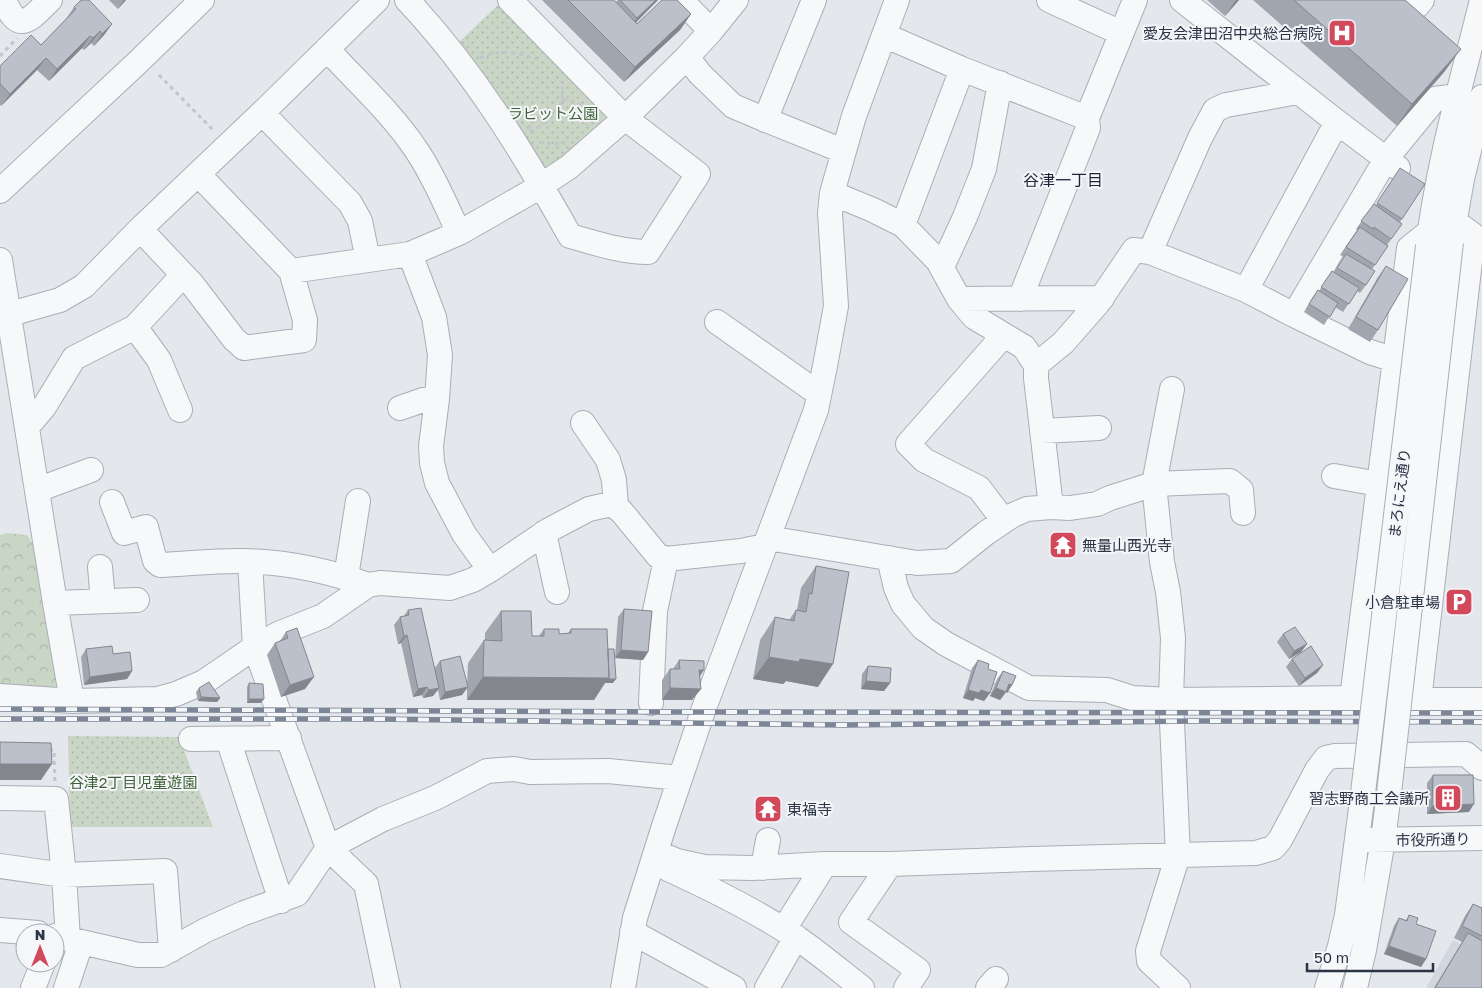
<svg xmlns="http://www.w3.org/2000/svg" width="1482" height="988" viewBox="0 0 1482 988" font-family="'Golos Text','Noto Sans JP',sans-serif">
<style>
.built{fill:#d2d6de}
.forest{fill:url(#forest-crowns)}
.park{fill:url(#park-dots)}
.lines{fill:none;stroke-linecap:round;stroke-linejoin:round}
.minor-casing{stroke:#a9aeb7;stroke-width:26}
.path{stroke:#c2c5cb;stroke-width:3;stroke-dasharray:4 4;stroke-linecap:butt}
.minor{stroke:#f7f8fa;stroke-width:24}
.rail-casing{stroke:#7d8696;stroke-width:5.5}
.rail{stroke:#f4f6f9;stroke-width:4;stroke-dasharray:11;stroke-linecap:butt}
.minor-bridge-casing{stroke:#a9aeb7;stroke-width:26;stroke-linecap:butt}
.minor-bridge{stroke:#f7f8fa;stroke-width:24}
.wall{fill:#a1a5ae}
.shaded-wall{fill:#83868d}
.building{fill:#bbc0ca;stroke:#83868d}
.labels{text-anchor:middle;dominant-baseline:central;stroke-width:4;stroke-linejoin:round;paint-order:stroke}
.poi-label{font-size:15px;fill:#2b3445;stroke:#f4f6f9;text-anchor:end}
.park-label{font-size:15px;fill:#3f6138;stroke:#f4f6f9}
.street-label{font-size:15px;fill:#2b3445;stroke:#f4f6f9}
.neighbourhood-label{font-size:16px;fill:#1d2536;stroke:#f4f6f9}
</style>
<defs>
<pattern id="forest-crowns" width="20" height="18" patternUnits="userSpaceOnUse" patternTransform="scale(1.25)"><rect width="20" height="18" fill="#c9d6c5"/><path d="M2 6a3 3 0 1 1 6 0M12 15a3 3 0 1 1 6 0" fill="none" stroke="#adb8ab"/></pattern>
<pattern id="park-dots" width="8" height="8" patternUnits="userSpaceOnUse" patternTransform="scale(1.25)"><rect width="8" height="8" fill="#c9d6c5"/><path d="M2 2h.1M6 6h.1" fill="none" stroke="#adb8ab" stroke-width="1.8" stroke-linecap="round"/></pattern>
</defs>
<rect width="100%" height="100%" fill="#e4e7ec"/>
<!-- built -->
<path class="built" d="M1453 940 1482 955V988H1426Z"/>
<!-- forest -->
<path class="forest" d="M7 533 27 535 43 559 58 662 55 692H0V535Z"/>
<!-- park -->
<path class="park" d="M501 2 608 111 606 127 556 172 542 168 458 43Z
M68 736 179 737 213 827H70Z"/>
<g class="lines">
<defs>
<path id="minor" d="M4 0C19 36 30 19 50 0
M407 0C473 70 523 152 570 236 596 243 621 252 648 252L698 174 625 118 510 0
M681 0 711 31
M1049 0 1121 33
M1182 0 1337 122 1386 159 1294 315
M1411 0 1417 6 1422 0
M884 35 962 69 1087 118
M327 49C357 82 392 113 417 151 434 176 446 206 459 233
M687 57 700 74 733 106 759 117 843 151
M262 113 350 203 360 221 368 260
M765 120 814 0
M1398 168 1386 159 1435 99 1457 96
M0 191 137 63 202 0
M832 193 873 210 903 225 938 261 959 299 974 317 1024 347 1036 365V378L1051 507
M903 225 962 69
M140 229 192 284 234 339 244 348 304 340 305 320 291 271 198 174
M1452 237 1462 179 1482 97
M1428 246C1438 162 1462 81 1482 0
M1150 252 1200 138 1215 110 1226 105 1298 92
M410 254 434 317 440 355 437 399 431 446 432 463 437 483 464 534 490 570
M0 260 55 603 72 701
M942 267 965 217 984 169 1000 83
M291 271 410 254 459 233 536 189 569 167 625 118 687 57 711 31 736 0
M1246 290 1337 122
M959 299 1102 298
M1020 299 1088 128 1087 118 1135 0
M10 314 60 300 84 286 140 229 262 113 377 0
M717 322 819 394
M135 327 159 360 180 410
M1004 335 908 444 924 460 979 488 1004 521
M1036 365 1063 343 1098 303 1134 250 1150 252 1246 290 1294 315 1370 352 1395 360
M1172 389 1154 484 1162 562 1168 592 1173 638 1171 700 1178 855 1148 951 1149 961 1178 988
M400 408 423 400 437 399
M583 423 608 460 614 480 616 507
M27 427 44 407 74 358 135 327 183 275
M1042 431 1099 428
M1334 476 1379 484
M37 490 91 470
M112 502 124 533 146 527 155 561 160 565C188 564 216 560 244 561 286 562 329 571 368 585
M544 533 557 592
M768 538 917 563 951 561 986 533 1013 515 1027 509 1051 507 1070 508 1097 504 1110 498 1154 484 1230 481 1241 490 1243 513
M889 558 896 588 903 604 923 628 946 644 1029 688 1107 690 1132 698 1171 700 1352 698 1482 700
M250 562 255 647 328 848 366 884 388 988
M100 567 103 601
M346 577 358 501
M55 603 137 600
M0 696 72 701 157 699 176 694 204 682 255 647 278 634 323 616 368 585 380 583 450 588 473 580 490 570 549 530 589 509 611 504 621 511 658 556 666 559 741 551 765 546
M1352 698 1409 248 1430 231
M1419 700 1473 235 1454 221
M651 703 655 611 666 559
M191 739 289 738
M228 739 281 901
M0 798 56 799 64 875 68 939
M1367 840 1482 838
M656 852 677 861 704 867 752 868 825 864H890L1031 859 1256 853 1273 848 1280 840 1317 770 1326 758 1335 756 1466 754 1482 768
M890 864 851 922 918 970 906 988
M0 866 64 875 165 871 171 950
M763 868 768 840
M668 869C712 889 754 910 794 936 818 952 840 971 862 988
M784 929 825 864
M0 930 38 933
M632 932 734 988
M55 936 138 955H161L206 930 244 913 297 894 328 848 383 819 435 798 487 771 514 769 530 772 608 771 680 778
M33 988 43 963
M66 988 81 943
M623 988 635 918 664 826 703 711 816 410 825 366 836 306 830 213 832 193 854 116 897 0
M767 988 796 937
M988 988 996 979
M1327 988 1340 946 1347 915 1363 793
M1355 988 1364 950 1383 840 1389 793"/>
</defs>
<!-- minor casing -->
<use href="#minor" class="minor-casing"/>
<!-- path -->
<path class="path" d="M0 56 17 38
M480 58C499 49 520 52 539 60
M159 75 215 132
M562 100C578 100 590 108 586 125
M529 129 532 112
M530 132C551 121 568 106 561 81
M539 142 552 144 565 143
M49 750H54L55 781"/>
<!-- minor -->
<use href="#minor" class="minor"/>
<defs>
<path id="rail" d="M0 709 681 712 1482 713
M0 719H376L844 725 1196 721 1482 722"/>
</defs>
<!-- rail casing -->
<use href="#rail" class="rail-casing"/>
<!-- rail -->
<use href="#rail" class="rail"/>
<defs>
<path id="minor-bridge" d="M1363 793 1428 246
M1389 793 1451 242"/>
</defs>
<!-- minor-bridge casing -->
<use href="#minor-bridge" class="minor-bridge-casing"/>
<!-- minor-bridge -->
<use href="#minor-bridge" class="minor-bridge"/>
</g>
<!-- wall -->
<path class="wall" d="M109 0H126L118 9Z
M542 0H614L616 2 618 0H658L636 23 637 24 691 14 680 30 624 82Z
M1207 0H1239L1225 16Z
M1253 0H1405L1445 71 1397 126Z
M74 7 112 24 104 35 94 46 91 43 84 50 82 48 49 81 37 70 1 106 0 105V66L41 45 66 19Z
M1395 176 1425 184 1400 222 1402 224 1387 245 1388 246 1372 269 1366 285 1360 293 1357 291 1343 312 1335 307 1324 325 1304 312 1312 298 1318 290 1319 291 1332 271 1334 272 1344 257 1340 255 1357 230 1356 229 1374 204 1376 205Z
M1386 266 1378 330 1370 342 1348 329 1378 277Z
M816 566 818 687 786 681 783 684 753 679 760 640 775 617 789 620 796 610H797L801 588Z
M624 609 648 652 643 660 615 658 618 617Z
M408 610 434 669 440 661 467 686 468 663 484 640H485V633L501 611 532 636H539L544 629 559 634 568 633 571 629 608 649 613 683H605L594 700H467V687L462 695 440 700 438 690 433 696 423 698 422 695 413 697 401 643 398 644 394 625 400 617 404 616Z
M286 632 305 689 281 697 267 655 275 643 280 641Z
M1283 634 1307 644 1301 652 1289 659 1277 642Z
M86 649 113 654 132 671 127 679 84 685 81 657Z
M1292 659 1323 665 1317 673 1299 686 1286 667Z
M679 660 700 676 701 689 692 700H662V680L670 669H673Z
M978 660 988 669 990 693 984 701 975 698 973 701 963 698 972 668Z
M868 666 890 683 884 691 861 689 862 674Z
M1003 671 1012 685 1007 693 1006 692 1000 700 990 696 997 679Z
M249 683 261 703H247V687Z
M199 688 220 698 217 702 198 701 196 692Z
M1433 775 1469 812 1427 814V783Z
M1473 904 1481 908 1482 906V988H1434L1462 942 1454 938 1465 916Z
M1409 915 1416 924 1426 959 1421 967 1384 954 1394 926 1399 918 1406 920Z"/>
<!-- shaded-wall -->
<path class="shaded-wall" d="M124 0H126L118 9Z
M656 0H658L632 26 637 18Z
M1236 0H1239L1225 16Z
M691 14 680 30 624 82 635 67Z
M112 24 104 35 94 46 102 34Z
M100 31 91 43 84 50 93 38Z
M90 36 82 48 49 81 57 69Z
M1461 49 1445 71 1397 126 1412 104Z
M46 58 37 70 1 106 10 94Z
M407 635 401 643 398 644 404 636Z
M1307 644 1301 652 1289 659 1294 651Z
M621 650 648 652 643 660 615 658Z
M769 657 800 659 833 664 818 687 786 681 783 684 753 679Z
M1323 665 1317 673 1299 686 1305 678Z
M699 670H704L696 682Z
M132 671 127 679 84 685 90 677Z
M314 677 305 689 281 697 290 685Z
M483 677 609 678 616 679 613 683H605L594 700H467Z
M866 681 890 683 884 691 861 689Z
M1009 684 1012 685 1007 693 1006 692 1000 700 990 696 996 688Z
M427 687 422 695 413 697 418 689Z
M468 687 462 695 440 700 445 692Z
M439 688 433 696 423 698 429 690Z
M670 688 701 689 692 700H662Z
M968 690H981L990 693 984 701 975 698 973 701 963 698Z
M201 697 220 698 217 702 198 701Z
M249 699H264L261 703H247Z
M0 764H52L41 780H0Z
M1474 804 1469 812 1427 814 1432 806Z
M1389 946 1426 959 1421 967 1384 954Z"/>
<!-- building -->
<path class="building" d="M81 0H89L112 24 102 34 100 31 93 38 90 36 57 69 46 58 10 94 0 84V66L31 35 41 45 76 9 74 7Z
M568 0H614L637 24 662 0H677L691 14 635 67Z
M620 0H656L637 18Z
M1294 0H1405L1461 49 1412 104Z
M1400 168 1425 184 1402 219 1377 203Z
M1374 204 1402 224 1391 239 1374 227 1373 229 1361 221Z
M1360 227 1388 246 1375 265 1346 247Z
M1346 254 1375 271 1366 285 1337 268Z
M1386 266 1408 279 1378 330 1356 317Z
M1332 271 1359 288 1349 304 1321 287Z
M1318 290 1338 303 1330 317 1309 304Z
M816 566 849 572 833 664 800 659 799 662 769 657 775 617 794 621 796 610 806 612 809 593 812 594Z
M421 608 439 688 429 690 427 687 418 689 407 635 404 636 400 617 409 615 408 610Z
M624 609 652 611 648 652 621 650Z
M501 611H531L532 636H544V629H559V634L571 633V629H607L609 678 483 677 484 640 502 641Z
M1295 627 1307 644 1294 651 1283 634Z
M297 628 314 677 290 685 275 643 288 638 286 632Z
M112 646 113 654 130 652 132 671 90 677 86 649Z
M1311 646 1323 665 1305 678 1292 659Z
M608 649H614L616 679H608L609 678Z
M460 656 468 687 445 692 440 661Z
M679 660 704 661V670H699L701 689 670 688V669H680Z
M978 660 989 664 988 669 997 672 990 693 981 690 979 693 968 690Z
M868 666 891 668 890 683 866 681Z
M1003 671 1016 676 1012 685 1009 684 1006 692 996 688Z
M209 682 220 698 201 697 199 688Z
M249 683 263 684 264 699H249Z
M0 742 51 743 52 764H0Z
M1433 775H1473L1474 804 1432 806Z
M1473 904 1482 908V936L1462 926Z
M1409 915 1418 918 1416 924 1436 931 1426 959 1389 946 1399 918 1407 921Z
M1468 933 1482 941V988H1435Z"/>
<!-- icons -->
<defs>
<symbol id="hospital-square" viewBox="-11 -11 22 22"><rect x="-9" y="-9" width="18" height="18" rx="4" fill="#d1495b" stroke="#f4f6f9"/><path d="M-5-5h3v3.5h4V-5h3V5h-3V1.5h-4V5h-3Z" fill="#fff"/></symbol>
<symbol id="temple-square" viewBox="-11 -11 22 22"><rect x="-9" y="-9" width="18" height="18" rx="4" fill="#d1495b" stroke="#f4f6f9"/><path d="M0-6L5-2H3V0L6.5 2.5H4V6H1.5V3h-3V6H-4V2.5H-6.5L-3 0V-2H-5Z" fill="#fff"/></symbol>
<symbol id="parking-square" viewBox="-11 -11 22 22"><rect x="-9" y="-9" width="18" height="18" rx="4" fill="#d1495b" stroke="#f4f6f9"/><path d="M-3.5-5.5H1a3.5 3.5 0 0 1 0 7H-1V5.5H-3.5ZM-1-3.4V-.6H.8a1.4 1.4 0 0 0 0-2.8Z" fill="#fff"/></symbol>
<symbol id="building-square" viewBox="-11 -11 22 22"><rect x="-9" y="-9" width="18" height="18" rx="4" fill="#d1495b" stroke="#f4f6f9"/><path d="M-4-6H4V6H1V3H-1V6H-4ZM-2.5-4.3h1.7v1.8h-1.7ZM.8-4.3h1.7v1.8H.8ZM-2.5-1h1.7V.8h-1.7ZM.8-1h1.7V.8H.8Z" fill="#fff"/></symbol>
</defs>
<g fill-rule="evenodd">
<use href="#hospital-square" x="1326" y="17" width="32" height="32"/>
<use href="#temple-square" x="1047" y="529" width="32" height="32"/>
<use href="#parking-square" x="1443" y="586" width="32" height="32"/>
<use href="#building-square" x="1432" y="782" width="32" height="32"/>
<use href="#temple-square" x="752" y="793" width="32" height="32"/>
</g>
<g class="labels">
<!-- poi labels -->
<g class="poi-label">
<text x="1323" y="33">愛友会津田沼中央総合病院</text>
<text x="1082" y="545" text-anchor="start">無量山西光寺</text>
<text x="1440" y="602">小倉駐車場</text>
<text x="1429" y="798">習志野商工会議所</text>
<text x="787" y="809" text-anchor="start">東福寺</text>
</g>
<!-- park labels -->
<g class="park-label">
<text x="553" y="113">ラビット公園</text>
<text x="133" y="782">谷津2丁目児童遊園</text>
</g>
<!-- street labels -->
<g class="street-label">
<text transform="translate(1399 493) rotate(-83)">まろにえ通り</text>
<text transform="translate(1433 839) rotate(-1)">市役所通り</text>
</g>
<!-- neighbourhood labels -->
<g class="neighbourhood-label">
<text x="1063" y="180">谷津一丁目</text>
</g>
</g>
<!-- north arrow -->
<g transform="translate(40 948)"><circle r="24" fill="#f4f6f9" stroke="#a4a8b1"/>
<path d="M0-4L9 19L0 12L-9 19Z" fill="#d1495b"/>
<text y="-8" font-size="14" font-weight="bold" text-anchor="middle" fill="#2b3445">N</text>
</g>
<!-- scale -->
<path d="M1307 963v8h126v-8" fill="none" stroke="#2b3445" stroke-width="2.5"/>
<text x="1314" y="963" font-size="15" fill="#2b3445" stroke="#f4f6f9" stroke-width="4" paint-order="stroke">50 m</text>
</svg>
